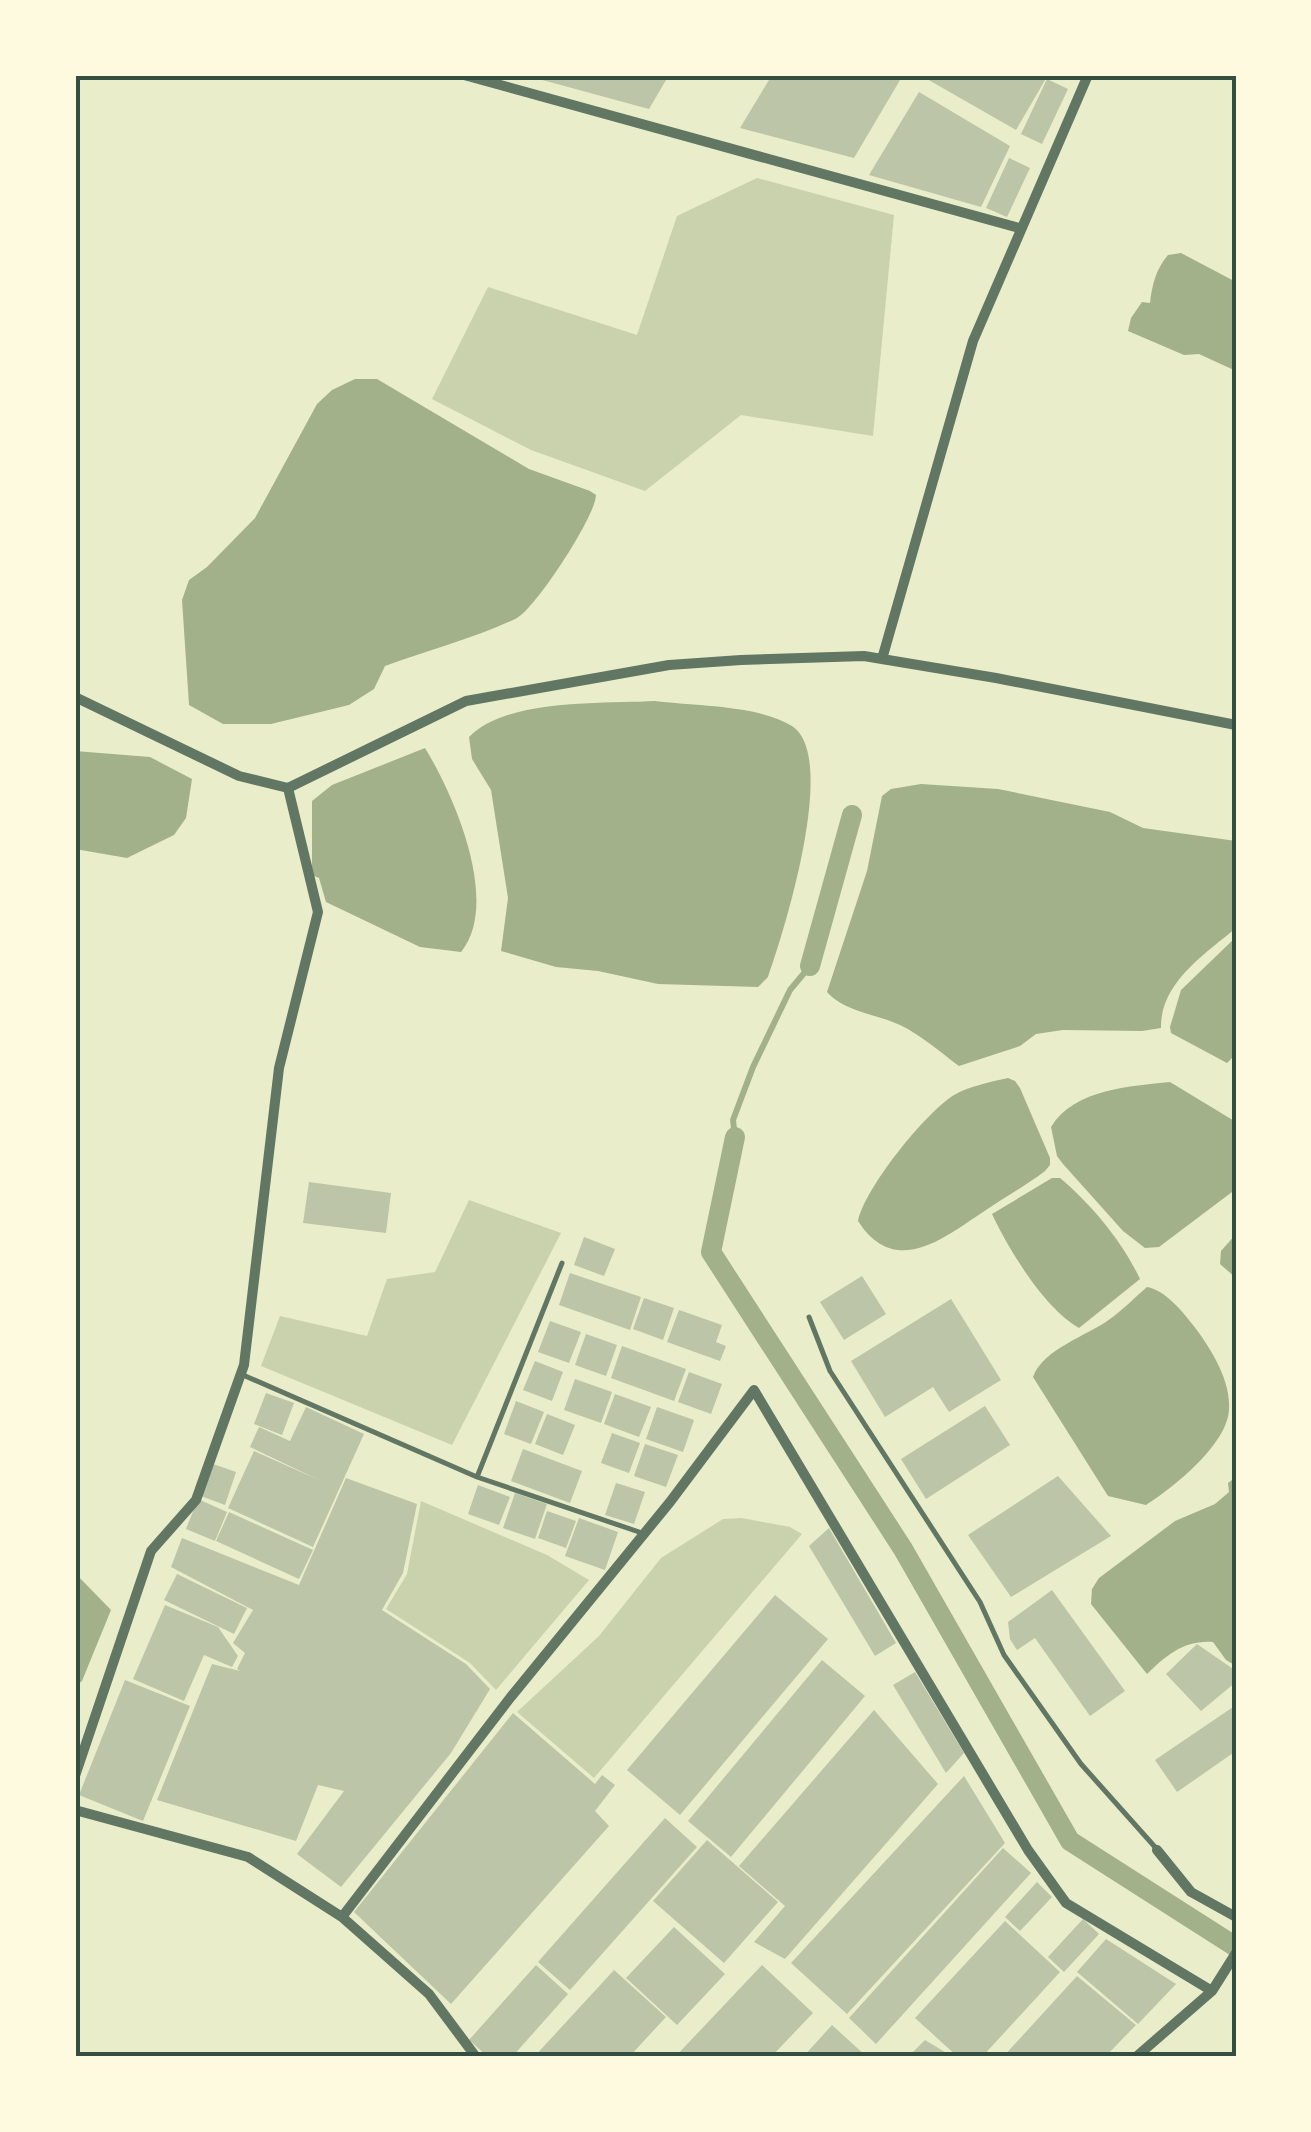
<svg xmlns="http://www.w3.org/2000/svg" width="1311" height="2132" viewBox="0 0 1311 2132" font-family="Raleway,sans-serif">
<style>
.green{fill:#cad2ad}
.water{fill:#a3b18a}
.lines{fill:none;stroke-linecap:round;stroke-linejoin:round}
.stream{stroke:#a3b18a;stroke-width:6}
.canal{stroke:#a3b18a;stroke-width:20}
.building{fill:#bcc5a7}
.service{stroke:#617663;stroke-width:5}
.minor{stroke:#617663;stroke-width:10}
.neatline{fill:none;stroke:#344e41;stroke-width:4}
</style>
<rect width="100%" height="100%" fill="#e9edc9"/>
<!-- green -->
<path class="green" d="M757 178 894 215 873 436 741 415 645 491 531 450 432 399 488 287 637 335 677 216Z
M469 1200 561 1233 452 1445 261 1366 280 1316 367 1336 387 1279 435 1272Z
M421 1501 547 1555 589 1580 496 1690 470 1663 386 1609 407 1574Z
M742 1518 790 1527 802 1534 594 1778 517 1712 599 1636 661 1558 723 1519Z"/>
<!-- water -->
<path class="water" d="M1181 253 1236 282V371L1199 354 1184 355 1128 331 1131 318 1142 302 1150 303C1152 285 1156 269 1168 255Z
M355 379H377L529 469 590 491 596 495C596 516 535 609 517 618 476 638 428 650 385 666L374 689 349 705 271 724H223L189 705 182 600 189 580 207 567 255 518 317 404 332 390Z
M655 701C694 706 759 705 792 726 839 756 784 932 768 977L758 987 658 984 598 971 556 967 501 951 508 898 491 790 472 759 469 737C507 698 603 704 655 701Z
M425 748C454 795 501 903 461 952L420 947 326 902 319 878 312 875V801L332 785Z
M75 751 150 757 192 779 186 818 174 835 127 858 75 849Z
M921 784 998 789 1110 812 1143 828 1236 841V928C1205 954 1160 983 1161 1028L1142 1031 1063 1030 1036 1034 1020 1046 959 1066C940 1052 921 1035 900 1025 876 1014 845 1012 827 992L867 871 882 796 891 789Z
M1236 937V1054L1227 1063 1171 1033 1170 1027 1181 990Z
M1008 1078 1015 1081 1020 1088 1050 1158V1165L1045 1171C1027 1185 1006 1196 986 1210 946 1236 896 1280 858 1221 865 1188 925 1113 954 1095 970 1086 990 1082 1008 1078Z
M1170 1082 1236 1122V1189L1159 1247 1145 1248 1123 1231 1063 1164 1057 1156 1051 1127C1074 1089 1131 1086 1170 1082Z
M1052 1178H1060C1092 1205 1122 1241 1140 1279L1079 1328C1044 1308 1009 1250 992 1214Z
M1236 1234V1278L1220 1264 1221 1251Z
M1147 1287C1165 1290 1182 1311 1193 1325 1210 1347 1231 1380 1229 1409 1228 1444 1173 1488 1146 1505L1108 1496 1033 1377C1043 1349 1087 1336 1110 1319 1123 1310 1135 1297 1147 1287Z
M1236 1477V1666L1226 1660 1213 1642C1184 1640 1167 1655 1147 1674L1091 1604 1092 1589 1099 1578 1175 1521 1215 1504 1229 1492 1228 1483Z
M75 1573 111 1610 82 1681 75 1687Z"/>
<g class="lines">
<!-- stream -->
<path class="stream" d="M735 1137 733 1120 753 1067 790 990 810 966"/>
<!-- canal -->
<path class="canal" d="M810 966 852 815
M735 1137 711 1252 903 1549 1070 1841 1236 1947"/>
</g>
<!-- building -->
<path class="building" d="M524 75H669L649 109Z
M772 75H903L854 158 740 128Z
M929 75H1048L1016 130 927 79Z
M1047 79 1068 89 1042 144 1021 134Z
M919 92 1010 146 981 207 869 175Z
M1009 158 1030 168 1007 217 986 208Z
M309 1182 391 1193 386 1233 303 1223Z
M584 1237 615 1249 604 1276 574 1265Z
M570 1273 641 1297 630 1330 559 1305Z
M862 1276 886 1314 844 1340 820 1302Z
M644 1298 674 1308 663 1340 633 1329Z
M951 1299 1001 1380 949 1412 933 1387 885 1417 851 1361Z
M679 1310 722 1325 716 1342 726 1346 720 1361 667 1342Z
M550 1321 581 1332 569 1363 538 1352Z
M586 1334 617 1345 606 1376 575 1365Z
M622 1346 686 1369 674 1401 611 1378Z
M535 1361 563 1372 552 1401 523 1390Z
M689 1372 722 1384 711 1414 678 1402Z
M575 1379 612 1392 601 1423 564 1410Z
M266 1393 294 1403 282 1435 254 1424Z
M615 1394 651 1407 639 1437 604 1424Z
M516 1401 544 1412 531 1444 504 1434Z
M985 1406 1010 1445 926 1499 901 1459Z
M306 1407 364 1434 313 1547 228 1508 254 1451 319 1480 250 1447 259 1427 290 1441Z
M657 1407 694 1420 683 1452 646 1439Z
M547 1414 575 1425 563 1455 535 1444Z
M612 1433 640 1443 629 1473 601 1463Z
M645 1444 678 1455 666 1487 634 1476Z
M523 1449 582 1471 570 1503 511 1481Z
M213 1464 236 1472 225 1505 201 1496Z
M1058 1476 1111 1536 1011 1597 968 1535Z
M346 1478 417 1504 403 1573 382 1610 466 1664 490 1689 451 1753 341 1887 297 1854 344 1791 318 1785 296 1841 157 1800 212 1664 240 1671 237 1669 245 1653 233 1643 253 1610 171 1567 182 1538 299 1585Z
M616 1483 645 1492 634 1524 605 1515Z
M478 1485 510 1497 499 1525 468 1514Z
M515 1493 547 1504 535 1539 503 1528Z
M198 1499 227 1512 215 1541 186 1529Z
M547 1511 576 1521 566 1548 538 1538Z
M229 1512 313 1550 299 1579 216 1541Z
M579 1518 618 1532 605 1570 565 1556Z
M829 1528 896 1643 875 1656 809 1546Z
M177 1574 247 1608 234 1634 164 1600Z
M1052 1590 1125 1691 1090 1716 1035 1638 1017 1650 1010 1639 1008 1622Z
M775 1595 828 1639 680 1815 627 1770Z
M165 1605 218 1627 238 1656 232 1667 204 1655 184 1701 133 1679Z
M1197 1644 1236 1671V1682L1201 1711 1166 1674Z
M822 1660 865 1696 731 1857 688 1821Z
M915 1672 964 1753 946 1773 893 1685Z
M125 1680 190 1706 143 1821 79 1795Z
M1236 1705V1751L1177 1792 1155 1760Z
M874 1710 938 1784 785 1959 754 1942 785 1906 739 1866Z
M513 1713 595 1784 602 1775 615 1785 595 1811 609 1826 451 2004 354 1912Z
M964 1776 1005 1843 847 2014 791 1963Z
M665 1818 697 1847 570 1990 538 1962Z
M707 1840 778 1902 724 1963 653 1901Z
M1003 1848 1031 1873 876 2044 849 2018Z
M1037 1882 1052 1897 1020 1931 1005 1917Z
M1083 1919 1099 1934 1064 1972 1048 1957Z
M1005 1921 1060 1972 982 2057H958L915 2018Z
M674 1927 725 1974 677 2025 626 1978Z
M1106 1939 1176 1984 1138 2024 1077 1972Z
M536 1965 568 1994 512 2057H488L469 2040Z
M762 1965 813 2013 771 2057H675Z
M614 1970 666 2017 629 2057H534Z
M1077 1976 1136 2025 1105 2057H1003Z
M832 2025 867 2057H803Z
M925 2040 953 2057H908Z"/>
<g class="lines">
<!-- service -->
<path class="service" d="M809 1317 830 1371 980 1602 1004 1655 1081 1764 1155 1847
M243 1375 477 1477 642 1533
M477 1477 562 1263"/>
<!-- minor -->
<path class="minor" d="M464 75 1019 228
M882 659 973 341 1088 75
M75 697 239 776 288 788 466 701 669 665 741 660 864 656 996 678 1236 725
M75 1776 151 1551 196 1500 244 1365 279 1068 318 912 288 788
M75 1810 248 1857 342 1917 429 1994 476 2057
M1157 1850 1191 1892 1236 1917
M342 1917 510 1698 670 1502 754 1390 1028 1850 1066 1903 1212 1991
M1136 2057 1212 1991 1236 1953"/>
</g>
<!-- border -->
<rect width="1311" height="2132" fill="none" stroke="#fefae0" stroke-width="155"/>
<rect x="78" y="78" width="1156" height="1976" class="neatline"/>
</svg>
